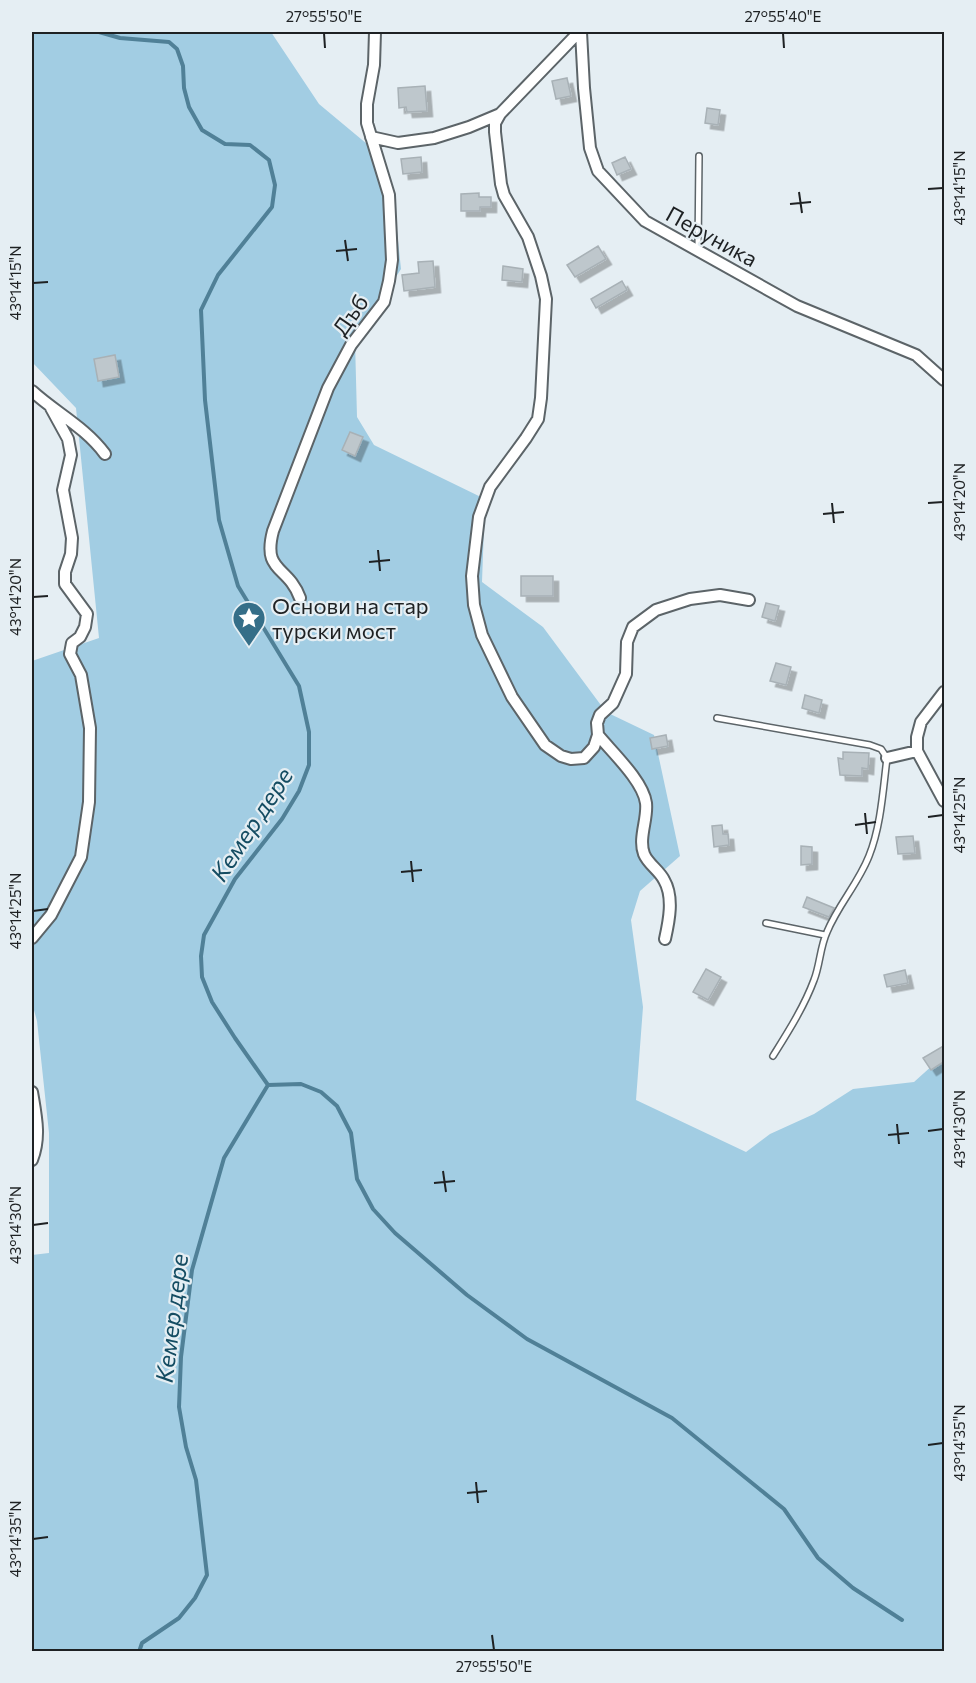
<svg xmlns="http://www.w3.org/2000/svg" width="976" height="1683" viewBox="0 0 976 1683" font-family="Commissioner,sans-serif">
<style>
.green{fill:#a2cde3}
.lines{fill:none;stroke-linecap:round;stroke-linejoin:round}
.stream{stroke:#508097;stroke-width:4}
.building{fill:#bec7cc;stroke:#a8b1b6;stroke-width:1.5;filter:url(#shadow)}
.service-casing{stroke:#5c6468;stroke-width:8}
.minor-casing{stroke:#5c6468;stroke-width:14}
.service{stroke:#fff;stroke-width:5}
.minor{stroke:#fff;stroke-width:10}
.ticks{fill:none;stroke:#1e2123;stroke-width:2}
.labels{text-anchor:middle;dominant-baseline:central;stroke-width:4.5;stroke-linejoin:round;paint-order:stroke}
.street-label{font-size:22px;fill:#1e2123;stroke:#e5eef3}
.poi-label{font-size:22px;fill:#1e2123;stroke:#e5eef3;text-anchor:start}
.water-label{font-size:24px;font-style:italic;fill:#144c62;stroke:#e5eef3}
.neatline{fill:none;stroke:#1e2123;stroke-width:2}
.ticks-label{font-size:15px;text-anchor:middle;fill:#1e2123}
</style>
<defs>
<filter id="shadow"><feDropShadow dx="5.5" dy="5.5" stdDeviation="0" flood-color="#0004"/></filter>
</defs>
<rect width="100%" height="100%" fill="#e5eef3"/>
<!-- green -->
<path class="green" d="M32 32H271L319 104 373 149 393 193 401 269 355 341 357 417 374 445 485 499 482 582 543 627 606 712 654 735 680 856 640 891 631 920 643 1007 636 1100 746 1152 770 1134 814 1114 853 1089 914 1082 944 1055V1651H32V1255L49 1253V1133L37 1021 32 1003V661L99 638 76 408 32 362Z"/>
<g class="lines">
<!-- stream -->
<path class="stream" d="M99 32 120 38 169 42 177 49 183 66 184 88 189 107 202 130 225 144 250 145 269 160 275 185 272 207 218 275 201 310 205 400 219 520 238 586 299 686 309 732V765L299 791 282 819 235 879 204 935 201 956 202 977 212 1002 235 1038 268 1085 224 1158 192 1270 181 1357 179 1407 186 1447 196 1480 207 1575 195 1598 179 1618 142 1643 139 1652
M268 1085 301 1084 321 1092 337 1106 351 1133 357 1179 373 1209 395 1233 467 1295 527 1339 672 1418 784 1509 818 1558 853 1588 902 1620"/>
</g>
<!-- building -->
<path class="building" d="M567 78 571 96 556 99 552 81Z
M425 86 427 111 407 112 406 107 399 108 398 88Z
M707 108 720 110 718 125 705 123Z
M421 157 422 172 403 174 401 159Z
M625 157 631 169 617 175 612 163Z
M479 193V197H491V207H480V211H461V194Z
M598 246 606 259 575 277 567 265Z
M433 261 435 287 404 291 402 275 419 273 418 262Z
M503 266 523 269 522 282 502 280Z
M622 281 627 290 596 308 591 299Z
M115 355 119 377 98 381 94 359Z
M350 432 363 437 355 456 342 450Z
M521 576H553V596H521Z
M766 603 779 606 775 621 762 617Z
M776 663 791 667 786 685 770 681Z
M805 695 822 700 819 713 802 708Z
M666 735 668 746 652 749 650 738Z
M843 752 869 753 868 769 862 768V776L840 775 838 758 843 759Z
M722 825 723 834H728L729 845 714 847 712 826Z
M913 836 915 853 898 854 896 837Z
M801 846 812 847V864L801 865Z
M807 897 834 908 829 917 803 907Z
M706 969 721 977 708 1000 693 992Z
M905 970 908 983 887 987 884 975Z
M945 1045V1061L931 1070 923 1058Z"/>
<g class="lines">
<defs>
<path id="service" d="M698 251 699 156
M717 718 870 745 881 749 887 758C883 790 881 826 869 856 858 884 838 905 827 932 820 947 820 965 814 980 804 1007 788 1032 773 1056
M766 923 825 935"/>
<path id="minor" d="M581 32 584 88 590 148 598 171 645 221 797 306 916 355 944 380
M500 114 495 123V132L501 184 504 195 528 237 541 276 546 299 541 398 538 419 526 438 490 487 479 517 472 576 474 605 482 635 512 697 545 745 561 756 571 759 584 758 594 747 598 735 597 723 600 715 613 703 626 674 627 642 633 627 656 610 690 599 720 595 749 600
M371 137 398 143 434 138 469 127 500 114 579 32
M32 391C56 413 85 427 105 454
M300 598C288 565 262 573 273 531L328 388 351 345 384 302 389 281 392 260 389 195 367 123V104L374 65 375 32
M944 692 921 722 917 737V751L944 801
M598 735C612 752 643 781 646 803 648 819 638 838 644 854 648 864 659 870 664 880 674 897 669 921 665 939
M887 758 917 751
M32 938 51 915 81 857 89 802 90 728 81 675 70 654 72 643 80 637 85 627 87 614 65 584V572L71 554 72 538 63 490 71 455 68 439 51 408
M32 1092C36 1116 41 1137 32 1160"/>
</defs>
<!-- service casing -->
<use href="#service" class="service-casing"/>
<!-- minor casing -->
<use href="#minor" class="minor-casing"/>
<!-- service -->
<use href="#service" class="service"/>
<!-- minor -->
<use href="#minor" class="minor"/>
</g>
<!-- ticks -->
<path class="ticks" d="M324 33 325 48M783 33 784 48M928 189 943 188M799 192 802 213M790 204 811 202M345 240 348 261M336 251 357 249M33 283 48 282M832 503 834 523M928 503 943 502M823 514 844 512M378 550 380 571M369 562 390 560M33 597 48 596M865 813 867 834M928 817 943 815M855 825 876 822M411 861 413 882M401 872 422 870M33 911 48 909M897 1124 899 1144M928 1131 943 1129M888 1135 909 1133M443 1171 446 1192M434 1183 455 1181M33 1225 48 1223M928 1445 943 1443M476 1482 478 1503M467 1493 487 1491M33 1539 48 1537M492 1635 494 1650"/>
<!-- icons -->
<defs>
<symbol id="sight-pin" viewBox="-11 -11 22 30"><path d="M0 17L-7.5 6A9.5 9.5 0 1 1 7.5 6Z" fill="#356e88" stroke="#e5eef3"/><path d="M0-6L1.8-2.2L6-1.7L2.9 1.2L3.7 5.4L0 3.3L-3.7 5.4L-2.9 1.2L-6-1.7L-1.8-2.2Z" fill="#fff"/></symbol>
</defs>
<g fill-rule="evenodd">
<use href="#sight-pin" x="230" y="599" width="38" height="52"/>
</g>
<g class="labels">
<!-- street labels -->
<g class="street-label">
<text transform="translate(712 236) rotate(29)">Перуника</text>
<text transform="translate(350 315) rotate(-55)">Дъб</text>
</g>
<!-- poi labels -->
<g class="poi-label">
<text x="272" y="605">Основи на стар<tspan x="272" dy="25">турски мост</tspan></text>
</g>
<!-- water labels -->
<g class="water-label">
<text transform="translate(251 824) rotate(-57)">Кемер дере</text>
<text transform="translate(171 1318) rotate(-83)">Кемер дере</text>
</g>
</g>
<!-- border -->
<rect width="976" height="1683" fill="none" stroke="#e5eef3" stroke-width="66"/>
<rect x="33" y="33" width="910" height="1617" class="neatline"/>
<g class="ticks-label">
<text x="324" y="22">27°55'50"E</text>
<text x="783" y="22">27°55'40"E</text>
<text transform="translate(960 188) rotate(-90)" y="5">43°14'15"N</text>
<text transform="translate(16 283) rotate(-90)" y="5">43°14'15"N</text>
<text transform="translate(960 502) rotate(-90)" y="5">43°14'20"N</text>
<text transform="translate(16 597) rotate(-90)" y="5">43°14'20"N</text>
<text transform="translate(960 815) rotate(-90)" y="5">43°14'25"N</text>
<text transform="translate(16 911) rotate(-90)" y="5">43°14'25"N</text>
<text transform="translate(960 1129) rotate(-90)" y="5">43°14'30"N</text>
<text transform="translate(16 1225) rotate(-90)" y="5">43°14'30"N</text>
<text transform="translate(960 1443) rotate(-90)" y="5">43°14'35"N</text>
<text transform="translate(16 1539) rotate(-90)" y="5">43°14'35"N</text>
<text x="494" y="1672">27°55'50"E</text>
</g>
</svg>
